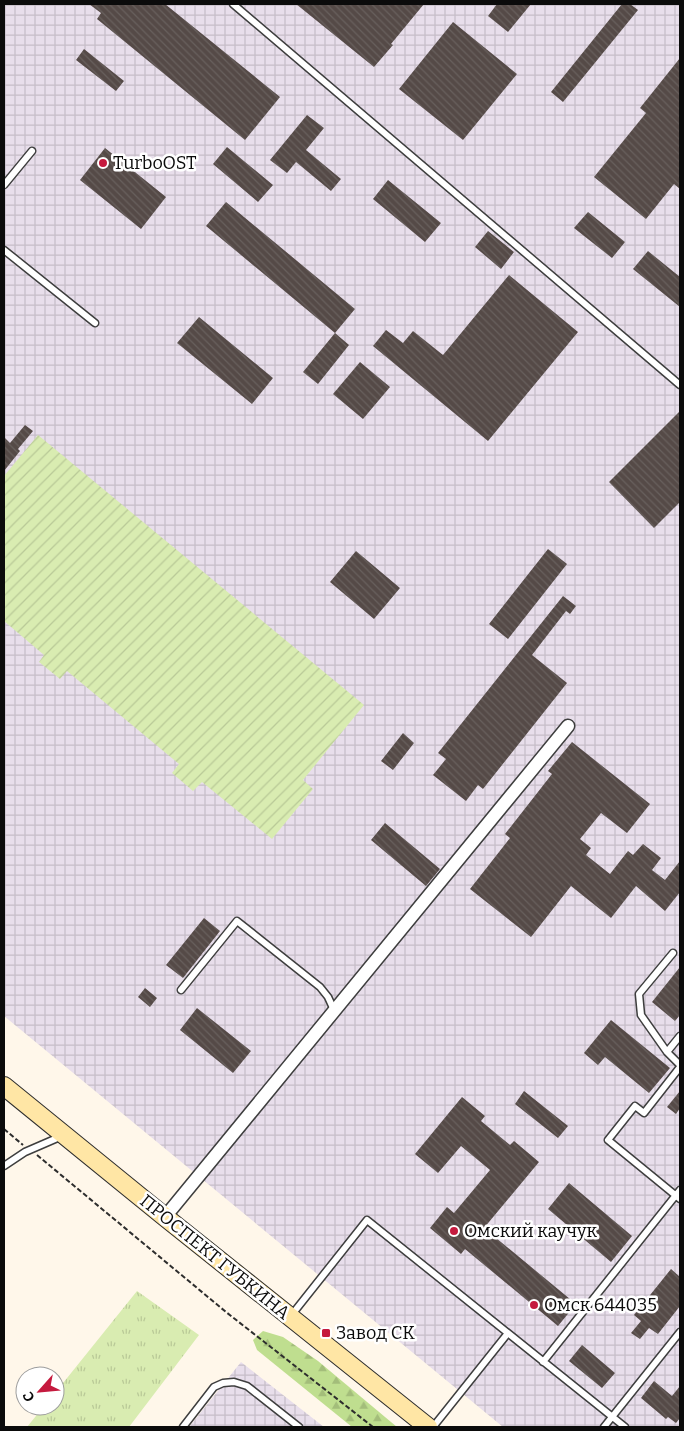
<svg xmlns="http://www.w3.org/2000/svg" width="684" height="1431" viewBox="0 0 684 1431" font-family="Bitter,serif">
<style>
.industrial{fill:url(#industrial-grid)}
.grass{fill:url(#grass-tufts)}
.forest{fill:url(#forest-firs)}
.garden{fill:url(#garden-furrows)}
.building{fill:url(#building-back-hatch)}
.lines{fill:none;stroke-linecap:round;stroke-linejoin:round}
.service-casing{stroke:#3e3e3e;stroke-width:9}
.minor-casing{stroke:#3e3e3e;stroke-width:15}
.secondary-casing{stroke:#2d2d2d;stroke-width:20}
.path{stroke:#2d2d2d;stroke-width:2;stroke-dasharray:5 2.5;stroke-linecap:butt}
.service{stroke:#fff;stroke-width:6}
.minor{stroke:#fff;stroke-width:12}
.secondary{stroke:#ffe6a5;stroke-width:18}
.poi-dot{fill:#c51a3e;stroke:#fff;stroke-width:2}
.labels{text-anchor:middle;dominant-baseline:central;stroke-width:5;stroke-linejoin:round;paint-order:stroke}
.poi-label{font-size:18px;fill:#0b0b0b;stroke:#fff;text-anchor:start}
.street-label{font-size:18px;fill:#0b0b0b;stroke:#fff}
</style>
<defs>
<pattern id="industrial-grid" width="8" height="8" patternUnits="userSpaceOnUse" patternTransform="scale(1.25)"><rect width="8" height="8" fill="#e8deeb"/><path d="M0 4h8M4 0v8" fill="none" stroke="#c6bdc8"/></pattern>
<pattern id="grass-tufts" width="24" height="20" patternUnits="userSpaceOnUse" patternTransform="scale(1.25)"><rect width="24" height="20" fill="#d9ecb1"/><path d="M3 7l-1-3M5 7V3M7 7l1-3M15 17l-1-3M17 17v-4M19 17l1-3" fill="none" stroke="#b9c997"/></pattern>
<pattern id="forest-firs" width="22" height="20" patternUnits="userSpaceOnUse" patternTransform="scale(1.25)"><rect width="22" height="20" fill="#bfde8f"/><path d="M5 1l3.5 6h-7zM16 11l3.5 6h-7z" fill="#a3bd7a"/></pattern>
<pattern id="garden-furrows" width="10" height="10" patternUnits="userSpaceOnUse" patternTransform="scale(1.25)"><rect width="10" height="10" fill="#d9ecb1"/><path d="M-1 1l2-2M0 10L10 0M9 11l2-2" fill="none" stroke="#b9c997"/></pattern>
<pattern id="building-back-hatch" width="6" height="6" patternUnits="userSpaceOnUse" patternTransform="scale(1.25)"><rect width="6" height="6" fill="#554a47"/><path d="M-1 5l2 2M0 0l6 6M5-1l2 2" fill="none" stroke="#68605d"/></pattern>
</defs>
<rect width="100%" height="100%" fill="#fff7ea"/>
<!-- industrial -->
<path class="industrial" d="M4 4H680V1427H503L4 1016Z
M241 1362 324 1427H189Z"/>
<!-- grass -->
<path class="grass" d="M137 1291 199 1335 129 1427H27L44 1406H55V1393Z"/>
<!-- forest -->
<path class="forest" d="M263 1331 283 1337 318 1361 397 1427H352L257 1350 253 1340Z"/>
<!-- garden -->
<path class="garden" d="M38 435 364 705 303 780 313 789 272 839 202 782 193 791 172 773 179 764 67 671 60 679 39 662 44 655 4 621V476Z"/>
<!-- building -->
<path class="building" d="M89 4H165L280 97 245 140 97 19 101 13Z
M296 4H424L391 44 393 45 374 67Z
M497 4H531L508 32 488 16Z
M622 4H630L638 10 563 102 551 92Z
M453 22 517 74 463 140 399 89Z
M84 49 124 81 116 91 76 60Z
M680 58V189L674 184 646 219 594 177 646 113 640 108Z
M307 115 324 128 306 150 341 179 331 191 296 162 287 173 270 160Z
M227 147 273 185 258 202 213 164Z
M105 148 166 197 141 229 80 180Z
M388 180 441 223 425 242 373 199Z
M226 202 355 309 335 333 206 226Z
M588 212 625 242 612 258 574 228Z
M488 231 514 252 501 269 475 247Z
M648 251 680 277V307L633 269Z
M509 275 578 332 488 441 373 346 386 330 403 343 413 331 443 355Z
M199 317 273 378 252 404 177 343Z
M335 333 349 345 318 384 303 372Z
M360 362 390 387 363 419 333 394Z
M680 411V502L654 528 609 482Z
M25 425 33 431 18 449 20 451 4 471V437L10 443Z
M548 549 567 564 508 639 489 624Z
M356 551 400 588 374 619 330 582Z
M563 596 576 606 570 614 566 611 532 655 567 683 483 789 478 785 466 801 433 775 446 759 438 753Z
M403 733 414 743 393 770 381 761Z
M572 742 650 804 627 833 601 813 580 839 591 848 586 855 610 874 628 851 633 855 643 844 661 858 652 870 665 880 680 861V892L665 911 636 886 611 918 571 886 531 937 470 889 510 838 505 834 552 774 548 771Z
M385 823 440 869 426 886 371 840Z
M204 918 220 931 183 978 166 965Z
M680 967V1015L675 1021 652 1002Z
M145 988 157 998 150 1007 138 997Z
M197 1008 251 1051 233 1073 180 1030Z
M611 1020 670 1068 649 1093 605 1057 598 1065 584 1053Z
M524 1091 568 1126 558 1138 515 1104Z
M680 1091V1108L676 1114 667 1107Z
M462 1097 485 1116 481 1121 510 1145 514 1141 539 1162 484 1228 576 1304 558 1326 465 1249 461 1254 430 1228 447 1207 454 1213 490 1170 461 1146 438 1173 415 1154Z
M569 1183 632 1236 611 1262 548 1209Z
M671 1269 680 1277V1306L658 1334 649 1328 640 1339 631 1333 641 1321 634 1315Z
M582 1345 615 1373 602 1388 569 1361Z
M654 1381 672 1396 680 1386V1418L676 1423 668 1417 666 1419 641 1398Z"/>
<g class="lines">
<defs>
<path id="service" d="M233 4 680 385
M4 185 32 151
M4 250 95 323
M673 953 639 994 641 1015 667 1052 680 1065
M181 990 237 921 320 987 328 997 334 1010
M667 1052 680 1036
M680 1067 644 1113 635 1106 608 1140 680 1199
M4 1166 25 1152 62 1136
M290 1317 367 1220 625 1427
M543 1362 680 1190
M183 1427 214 1387 223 1383 234 1382 247 1386 299 1427
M433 1427 508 1333
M604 1427 680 1332"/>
<path id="minor" d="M165 1217 568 726"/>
<path id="secondary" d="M4 1086 165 1217 428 1427"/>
</defs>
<!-- service casing -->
<use href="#service" class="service-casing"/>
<!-- minor casing -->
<use href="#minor" class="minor-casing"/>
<!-- secondary casing -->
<use href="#secondary" class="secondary-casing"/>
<!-- path -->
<path class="path" d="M4 1129 23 1145
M37 1155 226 1312 373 1427"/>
<!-- service -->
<use href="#service" class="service"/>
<!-- minor -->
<use href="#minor" class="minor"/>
<!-- secondary -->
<use href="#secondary" class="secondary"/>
</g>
<!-- markers -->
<g class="poi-dot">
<circle cx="103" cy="163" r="5"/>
<circle cx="454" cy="1231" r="5"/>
<circle cx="534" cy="1305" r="5"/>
<rect x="321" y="1328" width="10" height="10" rx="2.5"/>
</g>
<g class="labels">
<!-- poi labels -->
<g class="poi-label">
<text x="113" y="163">TurboOST</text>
<text x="464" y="1231">Омский каучук</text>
<text x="544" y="1305">Омск 644035</text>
<text x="336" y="1333">Завод СК</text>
</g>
<!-- street labels -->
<g class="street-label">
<text transform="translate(215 1257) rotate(39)">ПРОСПЕКТ ГУБКИНА</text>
</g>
</g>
<!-- border -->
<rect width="684" height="1431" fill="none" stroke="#0b0b0b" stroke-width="10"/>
<!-- north arrow -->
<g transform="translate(40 1391) rotate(243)"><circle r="24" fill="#ffffff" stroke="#9d9d9d"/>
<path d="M0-4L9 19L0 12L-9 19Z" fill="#c51a3e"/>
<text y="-8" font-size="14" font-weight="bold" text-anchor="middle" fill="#0b0b0b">С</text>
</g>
</svg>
